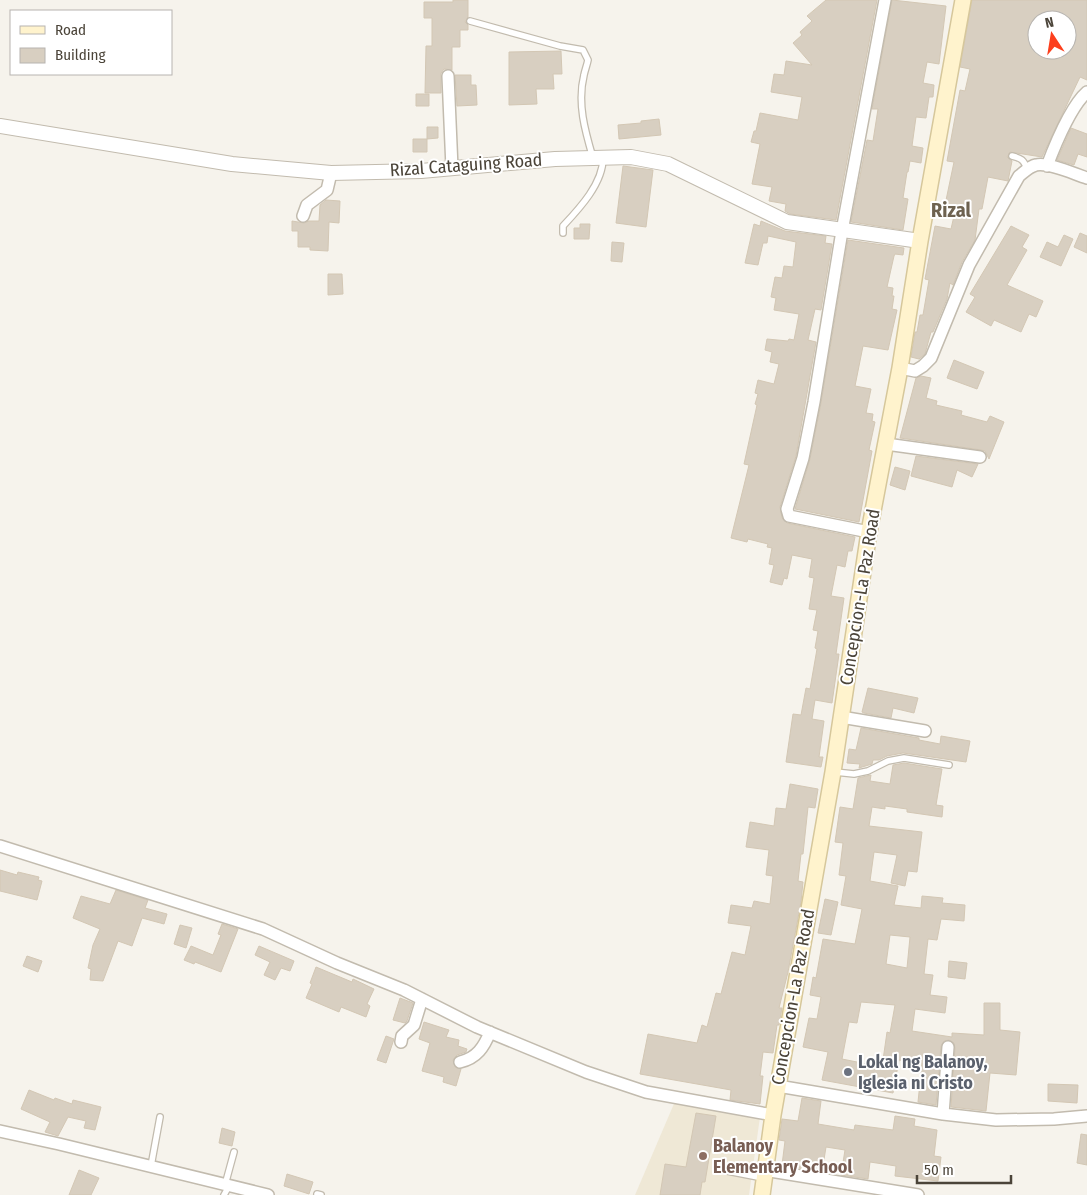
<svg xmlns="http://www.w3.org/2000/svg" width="1087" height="1195" viewBox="0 0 1087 1195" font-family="'Fira Sans Condensed',sans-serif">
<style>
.education{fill:#efe8d6}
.building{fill:#d8cfc1;stroke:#d3c7b4;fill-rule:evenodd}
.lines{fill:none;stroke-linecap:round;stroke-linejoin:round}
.service-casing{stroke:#c2bbae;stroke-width:8}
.minor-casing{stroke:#c2bbae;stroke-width:14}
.tertiary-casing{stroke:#c2bbae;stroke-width:16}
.secondary-casing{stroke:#d6c79b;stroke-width:18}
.service{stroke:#fff;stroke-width:5.5}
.minor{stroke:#fff;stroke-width:11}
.tertiary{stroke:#fff;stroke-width:14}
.secondary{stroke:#fff3cd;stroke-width:15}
.worship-dot{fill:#6b7280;stroke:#fff;stroke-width:2}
.education-dot{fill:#8d6e63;stroke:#fff;stroke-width:2}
.labels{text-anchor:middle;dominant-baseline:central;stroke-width:4;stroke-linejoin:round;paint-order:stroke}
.street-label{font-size:18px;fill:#4b4439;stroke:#fff}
.worship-label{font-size:18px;font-weight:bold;fill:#5b616d;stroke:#fff;text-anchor:start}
.education-label{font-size:18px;font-weight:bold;fill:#785e54;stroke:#fff;text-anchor:start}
.quarter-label{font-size:20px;font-weight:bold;fill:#6e6250;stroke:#fff}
</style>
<rect width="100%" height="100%" fill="#f6f3ec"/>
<!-- education -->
<path class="education" d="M676 1099 760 1117 749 1195H635Z"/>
<!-- building -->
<path class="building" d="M453 0H468V17L465 22 468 25V30H460V47H452V70L444 69 441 73V93H425L426 46H432V18H424V2H453Z
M826 0H877L836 220 790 214 785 211 786 204 769 201 772 187 752 184 760 144 751 142 754 131H756L760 113 798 120 802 97 771 92 774 74 784 75 786 61 812 65 793 43 802 35 800 32 812 21 807 16Z
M892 0 946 6 939 64 927 62 923 83 934 85 933 97H929L926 118 916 117 912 146 923 148 921 163 910 161 908 172H907L903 198 908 199 903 230 851 222 867 140 873 141 878 109H872Z
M972 0H1087V80L1080 77 1042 157 1010 152 1007 157 1012 161 1008 181 988 177 982 209H979L975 240 962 262 953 285 950 283 947 299 933 332H931L925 354 919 359 911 357 915 332H917L920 315H923L929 280 925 279 935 226 951 229 956 207 945 205 954 162 947 161 960 90 965 91 970 69 960 67ZM1037 20H1067V50H1037Z
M561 51 562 74H553L554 89H536L537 104 509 105V52Z
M455 75H471V85H476L477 105 457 106Z
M416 94H429V106H416Z
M659 119 661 135 619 139 618 125 641 123V121Z
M427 127H438V138L427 139Z
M1071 128 1087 134V157L1078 154 1074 165 1057 160Z
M413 139H427V152H413Z
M623 166 653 170 646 227 616 223Z
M326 200 340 201 339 223 329 222 328 251 310 250V247H298V231H292V221L304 223 309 221H319L320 205Z
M761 221 785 231 826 236 825 243 832 244 821 310 815 309 808 340 816 342 796 456 780 507 782 518 787 523 855 537 852 551H848L845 567 837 565 831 596 844 598 836 654H839L832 703 815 700 812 719 824 721 819 757H823L821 767 786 762 793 714 801 715 806 688 810 689 817 649 815 648 818 631 813 630 817 610 809 609 814 578 809 577 812 559 792 555 787 579 784 578 782 585 770 582 774 565 769 564 772 548 767 547 768 544 748 539 747 542 731 538 749 465 744 464 757 405 755 404 758 394 755 393 758 380 774 384 779 364 770 362 772 352 765 350 767 339 788 341 789 339 794 340 799 314 774 310 776 298 771 297 775 277 782 278 784 266 793 267 796 242 768 236 767 243H763L758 265 745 263 754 224 760 226Z
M580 224H590L589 239H574V228H580Z
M1011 226 1029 235 1022 247 1027 250 1007 285 1043 301 1036 317 1029 314 1021 332 994 320 991 326 966 312 975 297 970 294Z
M1080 233 1087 236V253L1074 247Z
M1064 235 1073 239 1061 266 1040 257 1047 242 1058 247Z
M848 240 904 248 903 255 895 254 894 256 887 287 893 288 892 296H894L892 309 897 310 888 350 863 346 855 386 871 389 866 413 873 414 872 421 875 422 869 450 872 451 859 522 795 509 810 459 821 403Z
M612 242 624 243 622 262 611 261Z
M328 274H342L343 294 328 295Z
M954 360 984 372 977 389 947 378Z
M921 376 931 378 926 398 937 401 936 405 962 411 961 415 987 422 990 416 1004 422 989 459 985 451 981 450 900 438 916 378Z
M916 456 978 464 972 477 957 470 952 487 911 476Z
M895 467 910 471 905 490 890 485Z
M868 688 918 698 914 713 893 708 891 718 864 713 862 712Z
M861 728 919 738V740L940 744 941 736 970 741 966 762 903 753 887 756 879 760H873L872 764 859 768 860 764 847 763 849 749 856 750Z
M904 763 942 769 936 805 943 806 942 817 907 812V809L885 806V809L872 807 869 826 922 832 917 872 908 871 905 886 891 883 897 855 874 852 870 881 898 886 894 905 921 908 922 896 943 898 942 903 965 905 964 921 941 919 937 940 928 939 924 974 933 975 930 995 947 997 945 1013 915 1009 912 1031 952 1037V1033L984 1035V1003H1000V1030L1020 1032 1016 1075 990 1073 986 1111 951 1107 955 1048 954 1043 949 1040 944 1041 941 1046 936 1105 918 1102 922 1063 899 1060 893 1093 822 1080 828 1052 803 1047 809 1018 817 1019 821 997 810 995 813 977 816 978 823 939 855 944 862 909 841 905 846 876 839 875 843 843 835 842 840 807 853 809 858 778 871 775 870 781 890 784 893 765ZM890 935 910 937 907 968 886 964ZM861 1002 895 1005 890 1033 887 1032 882 1067 842 1059 849 1022 857 1023Z
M790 784 818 789 815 808 808 807 803 854H801L798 881 803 882 801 902 788 972 779 1008H782L779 1025H777L773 1053 763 1052 760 1076H763L760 1104 730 1100 731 1090 640 1074 648 1034 697 1043 702 1025 707 1027 716 993 721 994 732 952 745 955 751 926 728 923 731 905 752 908 754 901 770 904 773 876 766 875 769 850 746 847 750 822 774 826 776 808 786 809Z
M0 870 17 875 18 872 39 877 38 880 42 881 37 900 0 891Z
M116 890 148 900 145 908 167 914 164 924 142 918 132 946 118 941 103 981 90 980 91 969 88 968 93 945 100 929 73 918 81 896 110 904Z
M825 899 838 902 831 935 818 933Z
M222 924 238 929 221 972 195 962 194 964 184 960 191 946 213 955 221 935 218 934Z
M180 925 192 928 186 948 174 944Z
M259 946 294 961 290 971 281 968 275 980 264 975 270 962 255 955Z
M27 956 42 961 38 972 23 966Z
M949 961 967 963 965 979 948 977Z
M316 967 352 982 353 979 374 989 367 1004 370 1006 366 1017 341 1007 339 1012 306 998 312 984 310 983Z
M400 998 413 1003 407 1021 405 1023 393 1020Z
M424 1022 449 1030 446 1037 459 1040 458 1046 467 1049 466 1052 457 1055 453 1060 455 1067 461 1069 456 1086 443 1082 444 1077 422 1071 430 1043 419 1039Z
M386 1036 394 1039 386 1063 377 1060Z
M1048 1084 1078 1085 1077 1103 1048 1101Z
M29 1090 54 1100 55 1098 72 1104 73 1100 101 1107 95 1130 84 1128 86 1121 68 1117 58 1136 45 1132 50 1122 21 1109Z
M802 1098 821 1101 818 1124 854 1130 855 1125 893 1130 895 1116 915 1119 914 1126 937 1130 934 1156 941 1157 938 1181 895 1176 896 1166 870 1162 868 1179 841 1175 845 1150 826 1147 822 1172 782 1165 785 1141 779 1140 782 1119 798 1121Z
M696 1113 716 1116 705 1182H702L700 1195H660L665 1164 686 1167Z
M222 1128 235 1132 232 1146 219 1143Z
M1081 1134 1087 1135V1165L1077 1163Z
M79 1170 99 1178 91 1195H69Z
M287 1174 313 1182 309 1194 284 1186Z"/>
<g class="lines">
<defs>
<path id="service" d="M470 21 560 46 583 50 588 60C587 65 585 70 584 75 577 103 585 131 593 158
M1012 156C1021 158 1024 160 1027 169
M563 233V226C580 208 603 183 603 158
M835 772 854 774 868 771 888 761 904 758 949 765
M151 1166 160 1117
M717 1169 763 1178
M225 1185 234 1152
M317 1194 321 1195
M224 1195 229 1186"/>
<path id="minor" d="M448 76 452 168
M1047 166C1055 145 1071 106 1087 92
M303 216 307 205 327 190 331 173
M900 368 915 371 923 366 931 358 969 265 1019 176C1024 172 1030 166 1036 165 1049 162 1074 174 1087 178
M886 444 980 457
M869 532 789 516 787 509 803 458 814 402 842 231 885 0
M841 717 925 731
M0 846 263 929 337 963 404 990 477 1027 586 1072 646 1092 773 1115
M401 1042 402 1036 414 1025 422 999
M460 1062C477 1058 484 1047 490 1032
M778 1086 943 1114 996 1120 1054 1119 1087 1116
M943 1114 948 1047
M0 1131 59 1144 268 1195
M764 1170 918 1195"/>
<path id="tertiary" d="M0 126 232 164 331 173 421 171 555 159 631 157 668 164 787 222 920 241"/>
<path id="secondary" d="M762 1195 773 1115 833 772 869 532 900 368 920 241 963 0"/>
</defs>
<!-- service casing -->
<use href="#service" class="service-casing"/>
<!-- minor casing -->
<use href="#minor" class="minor-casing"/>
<!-- tertiary casing -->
<use href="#tertiary" class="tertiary-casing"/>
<!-- secondary casing -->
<use href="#secondary" class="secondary-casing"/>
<!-- service -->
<use href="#service" class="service"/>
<!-- minor -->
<use href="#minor" class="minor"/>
<!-- tertiary -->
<use href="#tertiary" class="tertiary"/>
<!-- secondary -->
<use href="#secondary" class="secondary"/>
</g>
<!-- markers -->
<circle class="worship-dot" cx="848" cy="1072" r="5"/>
<circle class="education-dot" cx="703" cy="1156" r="5"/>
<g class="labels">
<!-- street labels -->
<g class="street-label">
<text transform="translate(466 165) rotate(-4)">Rizal Cataguing Road</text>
<text transform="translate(860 597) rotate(-81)">Concepcion-La Paz Road</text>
<text transform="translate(793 997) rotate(-80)">Concepcion-La Paz Road</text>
</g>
<!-- worship labels -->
<g class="worship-label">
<text x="858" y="1062">Lokal ng Balanoy,<tspan x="858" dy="21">Iglesia ni Cristo</tspan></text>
</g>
<!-- education labels -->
<g class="education-label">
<text x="713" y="1146">Balanoy<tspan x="713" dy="21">Elementary School</tspan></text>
</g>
<!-- quarter labels -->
<g class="quarter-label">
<text x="951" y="210">Rizal</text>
</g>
</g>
<!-- legend -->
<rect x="10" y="10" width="162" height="65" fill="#ffffff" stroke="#b7b4b0"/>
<rect x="20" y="26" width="25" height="8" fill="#fff3cd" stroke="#b7b4b0"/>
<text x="55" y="35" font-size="15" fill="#4b4439">Road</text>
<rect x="20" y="48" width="25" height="15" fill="#d8cfc1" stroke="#b7b4b0"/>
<text x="55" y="60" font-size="15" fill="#4b4439">Building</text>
<!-- north arrow -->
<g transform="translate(1052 35) rotate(348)"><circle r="24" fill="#ffffff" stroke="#b7b4b0"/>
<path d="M0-4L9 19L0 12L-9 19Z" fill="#fc3f1d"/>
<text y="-8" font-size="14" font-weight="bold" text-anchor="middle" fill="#4b4439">N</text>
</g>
<!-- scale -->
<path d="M917 1175v8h94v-8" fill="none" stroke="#4b4439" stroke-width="2.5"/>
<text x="924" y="1175" font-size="15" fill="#4b4439" stroke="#ffffff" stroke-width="4" paint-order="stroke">50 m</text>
</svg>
